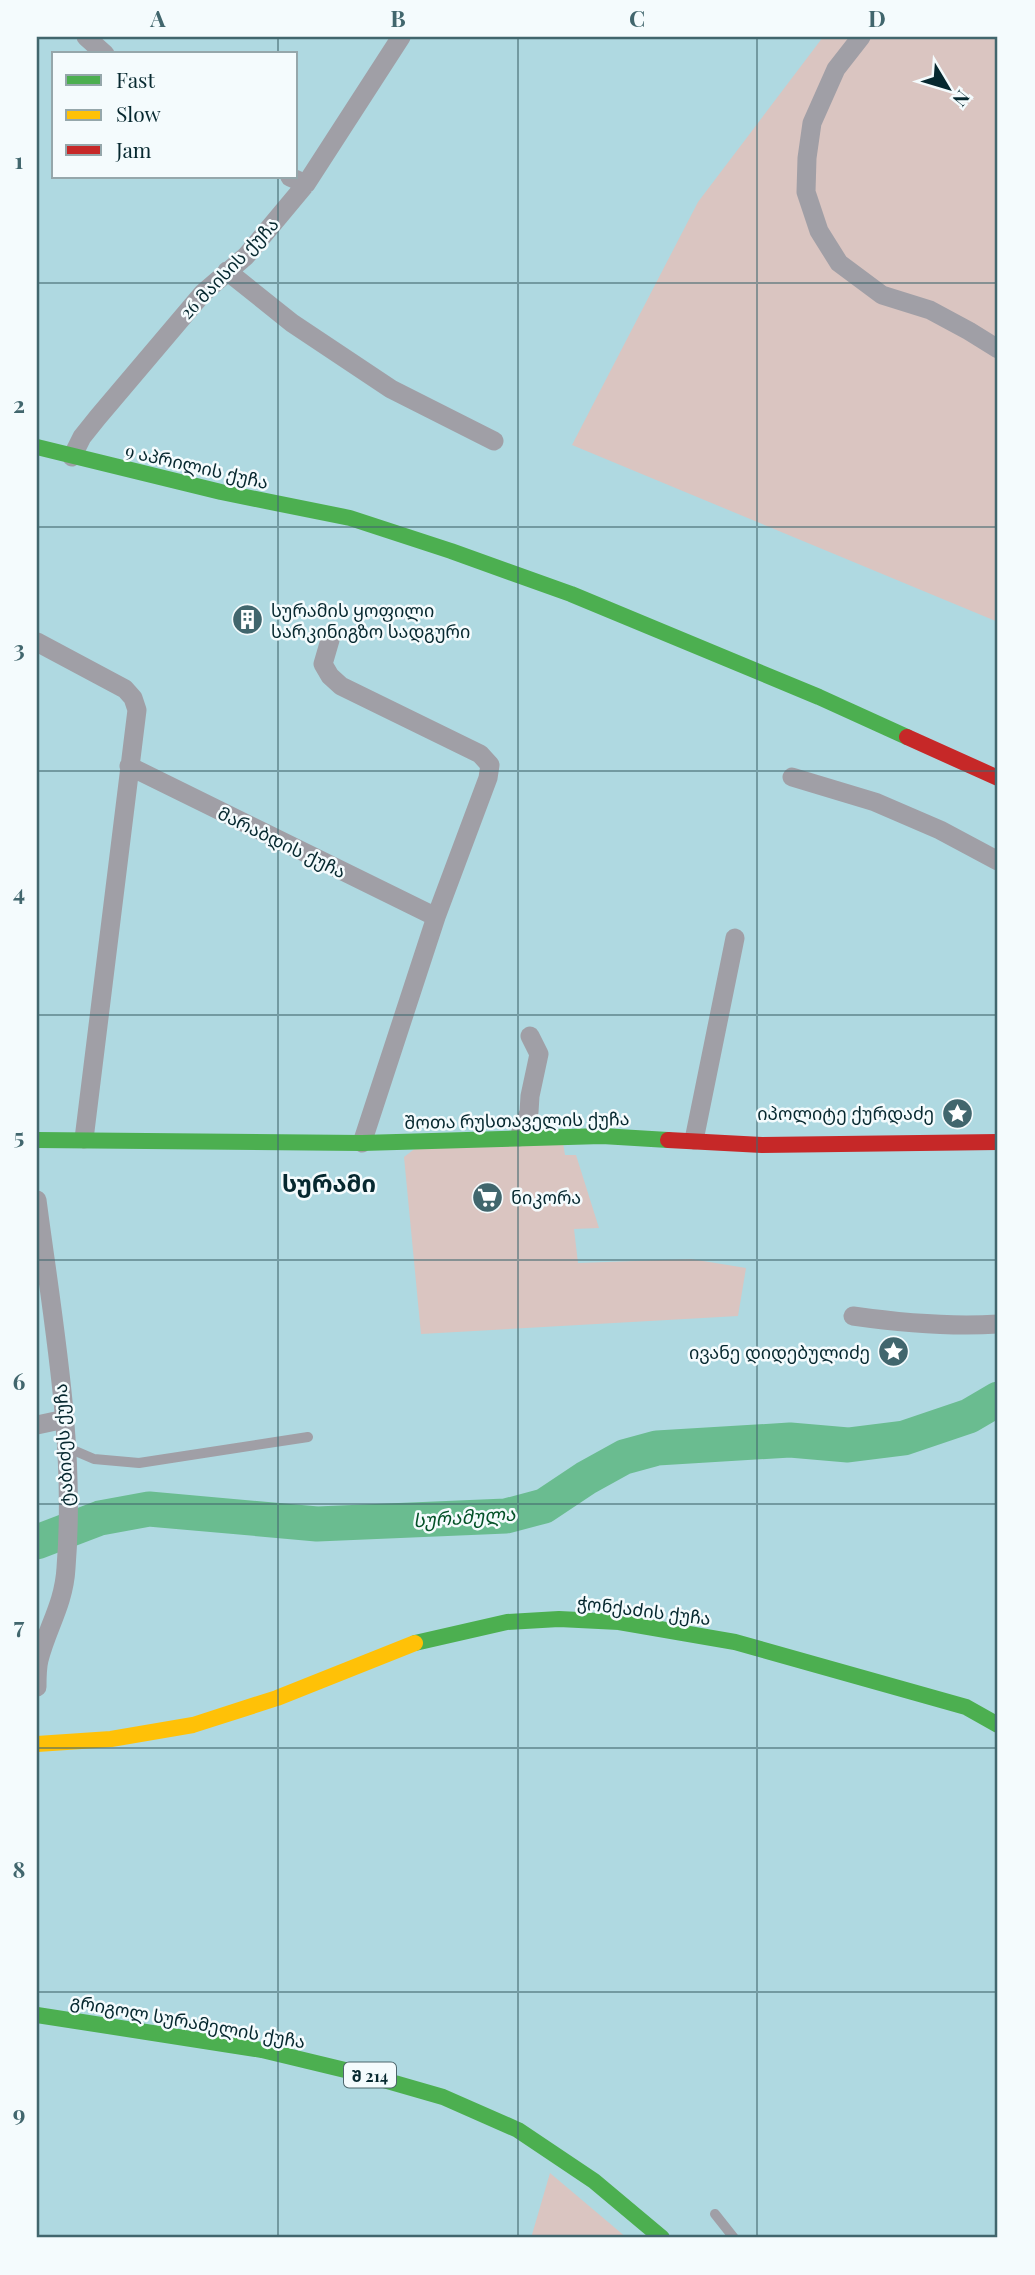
<svg xmlns="http://www.w3.org/2000/svg" width="1035" height="2275" viewBox="0 0 1035 2275" font-family="'Playfair Display','Noto Sans Georgian',serif">
<style>
.green{fill:#dac5c1}
.lines{fill:none;stroke-linecap:round;stroke-linejoin:round}
.river{stroke:#6abc90;stroke-width:35}
.lane{stroke:#a09fa6;stroke-width:10}
.street{stroke:#a09fa6;stroke-width:19}
.fast{stroke:#4caf50;stroke-width:16}
.slow{stroke:#ffc107;stroke-width:16}
.jam{stroke:#c62828;stroke-width:16}
.grid{fill:none;stroke:#41666d;stroke-width:2;stroke-opacity:0.55}
.labels{text-anchor:middle;dominant-baseline:central;stroke-width:5;stroke-linejoin:round;paint-order:stroke}
.shield{fill:#f4fbfd;stroke:#4d676d;stroke-width:2}
.shield-label{font-size:16px;font-weight:bold;fill:#06282f}
.street-label{font-size:18px;fill:#06282f;stroke:#f4fbfd}
.poi-label{font-size:18px;fill:#06282f;stroke:#f4fbfd;text-anchor:start}
.water-label{font-size:19px;font-style:italic;fill:#045228;stroke:#f4fbfd}
.district-label{font-size:24px;font-weight:bold;fill:#06282f;stroke:#f4fbfd}
.neatline{fill:none;stroke:#41666d;stroke-width:2.5}
.grid-label{font-size:23px;text-anchor:middle;font-weight:bold;fill:#41666d}
</style>
<rect width="100%" height="100%" fill="#afd9e1"/>
<!-- green -->
<path class="green" d="M823 37H998V622L572 445 698 202Z
M562 1137 565 1155H576L599 1228 574 1229 578 1263 691 1259 746 1268 738 1316 421 1334 404 1157 421 1144Z
M550 2173 627 2238H531Z"/>
<g class="lines">
<!-- river -->
<path class="river" d="M37 1542 100 1518 149 1509 317 1524 506 1516 544 1506 586 1478 624 1457 657 1448 790 1440 848 1445 904 1438 969 1416 998 1399"/>
<!-- lane -->
<path class="lane" d="M66 1447 94 1459 139 1463 308 1437
M715 2214 734 2238"/>
<!-- street -->
<path class="street" d="M86 37 105 54
M861 37 836 69 812 123 807 158 806 192 819 231 839 263 882 295 930 310 969 331 998 349
M290 177 306 184
M227 271 292 323 391 389 494 441
M72 457 82 437 98 417 203 293 246 256 306 184 401 37
M330 640 323 664 330 676 341 686 480 754 490 765 488 778 436 917 362 1143
M37 642 125 689 133 698 137 710 84 1139
M129 766 436 917
M792 777 875 802 940 830 998 861
M519 1137 529 1112 530 1096 539 1054 530 1036
M694 1140 735 938
M37 1200C53 1322 76 1445 66 1568 64 1604 47 1628 39 1660 37 1668 37 1678 37 1687
M853 1316C902 1323 950 1327 998 1324
M37 1425 65 1419"/>
<!-- fast -->
<path class="fast" d="M37 447 221 492 350 518 451 551 571 594 819 697 907 737
M37 1140 362 1143 602 1136 668 1140
M415 1643 507 1622 559 1619 619 1622 735 1642 966 1707 998 1725
M37 2015 262 2050 370 2076 443 2097 518 2130 594 2181 662 2238"/>
<!-- slow -->
<path class="slow" d="M37 1744 111 1739 193 1725 277 1698 415 1643"/>
<!-- jam -->
<path class="jam" d="M907 737 998 778
M668 1140 762 1145 998 1142"/>
</g>
<!-- grid -->
<path class="grid" d="M278 37V54M518 37V2238M757 37V2238M278 177V2238M37 283H998M37 527H998M37 771H998M37 1015H998M37 1260H998M37 1504H998M37 1748H998M37 1992H998"/>
<!-- icons -->
<defs>
<symbol id="building-disc" viewBox="-11 -11 22 22"><circle r="9.5" fill="#41666d" stroke="#f4fbfd"/><path d="M-4-6H4V6H1V3H-1V6H-4ZM-2.5-4.3h1.7v1.8h-1.7ZM.8-4.3h1.7v1.8H.8ZM-2.5-1h1.7V.8h-1.7ZM.8-1h1.7V.8H.8Z" fill="#fff"/></symbol>
<symbol id="sight-disc" viewBox="-11 -11 22 22"><circle r="9.5" fill="#41666d" stroke="#f4fbfd"/><path d="M0-6L1.8-2.2L6-1.7L2.9 1.2L3.7 5.4L0 3.3L-3.7 5.4L-2.9 1.2L-6-1.7L-1.8-2.2Z" fill="#fff"/></symbol>
<symbol id="supermarket-disc" viewBox="-11 -11 22 22"><circle r="9.5" fill="#41666d" stroke="#f4fbfd"/><path d="M-6-5.5h2.5l.6 2H6L4.5 2H-2.5L-4.4-4H-6ZM-1.5 3.2a1.3 1.3 0 1 0 .1 0ZM3 3.2a1.3 1.3 0 1 0 .1 0Z" fill="#fff"/></symbol>
</defs>
<g fill-rule="evenodd">
<use href="#building-disc" x="230" y="602" width="35" height="35"/>
<use href="#sight-disc" x="940" y="1096" width="35" height="35"/>
<use href="#supermarket-disc" x="470" y="1180" width="35" height="35"/>
<use href="#sight-disc" x="876" y="1334" width="35" height="35"/>
</g>
<g class="labels">
<!-- shield labels -->
<rect class="shield" x="344" y="2062.5" width="52" height="25" rx="5"/>
<g class="shield-label">
<text x="370" y="2075">შ 214</text>
</g>
<!-- street labels -->
<g class="street-label">
<text transform="translate(229 268) rotate(-46)">26 მაისის ქუჩა</text>
<text transform="translate(197 466) rotate(13)">9 აპრილის ქუჩა</text>
<text transform="translate(282 842) rotate(26)">მარაბდის ქუჩა</text>
<text transform="translate(517 1120) rotate(-1)">შოთა რუსთაველის ქუჩა</text>
<text transform="translate(63 1445) rotate(-93)">ტაბიძეს ქუჩა</text>
<text transform="translate(644 1610) rotate(7)">ჭონქაძის ქუჩა</text>
<text transform="translate(188 2021) rotate(10)">გრიგოლ სურამელის ქუჩა</text>
</g>
<!-- poi labels -->
<g class="poi-label">
<text x="271" y="610">სურამის ყოფილი<tspan x="271" dy="21">სარკინიგზო სადგური</tspan></text>
<text x="934" y="1113" text-anchor="end">იპოლიტე ქურდაძე</text>
<text x="511" y="1197">ნიკორა</text>
<text x="870" y="1352" text-anchor="end">ივანე დიდებულიძე</text>
</g>
<!-- water labels -->
<g class="water-label">
<text transform="translate(464 1516) rotate(-4)">სურამულა</text>
</g>
<!-- district labels -->
<g class="district-label">
<text x="329" y="1182">სურამი</text>
</g>
</g>
<!-- border -->
<rect width="1035" height="2275" fill="none" stroke="#f4fbfd" stroke-width="77"/>
<!-- legend -->
<rect x="52" y="52" width="245" height="126" fill="#f4fbfd" stroke="#95a7ab" stroke-width="2"/>
<rect x="66" y="75" width="35" height="10" fill="#4caf50" stroke="#95a7ab" stroke-width="2"/>
<text x="116" y="88" font-size="21" fill="#06282f">Fast</text>
<rect x="66" y="110" width="35" height="10" fill="#ffc107" stroke="#95a7ab" stroke-width="2"/>
<text x="116" y="122" font-size="21" fill="#06282f">Slow</text>
<rect x="66" y="145" width="35" height="10" fill="#c62828" stroke="#95a7ab" stroke-width="2"/>
<text x="116" y="158" font-size="21" fill="#06282f">Jam</text>
<!-- north arrow -->
<g transform="translate(948 88) rotate(128)" stroke="#f4fbfd" stroke-width="5" paint-order="stroke">
<path d="M0-5L12 26L0 18L-12 26Z" fill="#06282f"/>
<text y="-10" font-size="19" font-weight="bold" text-anchor="middle" fill="#06282f">N</text>
</g>
<rect x="38" y="38" width="958" height="2198" class="neatline"/>
<g class="grid-label">
<text x="158" y="27">A</text>
<text x="398" y="27">B</text>
<text x="637" y="27">C</text>
<text x="877" y="27">D</text>
<text x="19" y="169">1</text>
<text x="19" y="413">2</text>
<text x="19" y="657">3</text>
<text x="19" y="901">4</text>
<text x="19" y="1145">5</text>
<text x="19" y="1390">6</text>
<text x="19" y="1634">7</text>
<text x="19" y="1878">8</text>
<text x="19" y="2122">9</text>
</g>
</svg>
